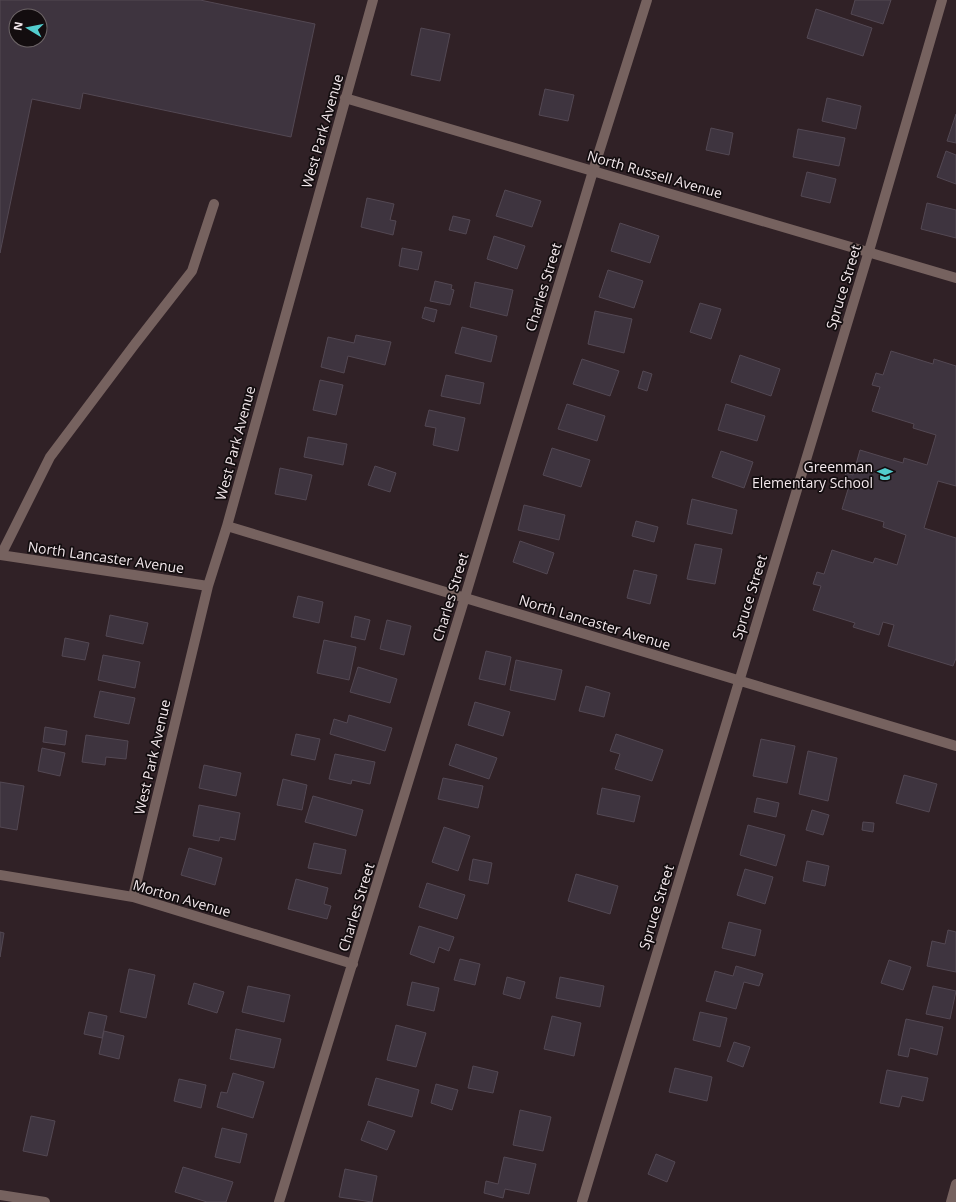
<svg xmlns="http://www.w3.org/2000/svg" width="956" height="1202" viewBox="0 0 956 1202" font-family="'Open Sans',sans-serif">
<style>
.building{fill:#3e343f;stroke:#534853;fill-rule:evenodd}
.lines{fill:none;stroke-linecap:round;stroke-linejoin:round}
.minor{stroke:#76625f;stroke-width:10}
.labels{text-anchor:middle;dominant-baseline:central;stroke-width:3.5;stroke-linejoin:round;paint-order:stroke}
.street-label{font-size:14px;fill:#f3e8ec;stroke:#130d0f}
.poi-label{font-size:14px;fill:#f3e8ec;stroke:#130d0f;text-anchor:end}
</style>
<rect width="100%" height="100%" fill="#302126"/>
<!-- building -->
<path class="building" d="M0 0H200L315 24 291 137 83 93 80 109 32 99 0 253ZM16 16H40V40H16Z
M855 0H891L883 24 851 14Z
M816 9 872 28 863 56 807 38Z
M421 28 450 34 440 81 411 75Z
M545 89 574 95 568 121 539 115Z
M827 98 861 106 856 129 822 121Z
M956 114V143L947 141Z
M711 128 733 133 729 155 706 150Z
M798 129 845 138 839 166 793 157Z
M946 151 956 155V184L937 177Z
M807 172 836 179 830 203 801 196Z
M505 190 541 201 532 227 496 216Z
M367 198 394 204 390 220 396 221 393 235 361 227Z
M927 203 956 210V238L921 229Z
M453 216 470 220 466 234 449 230Z
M620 223 659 236 650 263 611 251Z
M494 236 525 246 517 269 487 259Z
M402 248 422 252 418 270 399 266Z
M608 270 643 281 634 308 599 297Z
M435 281 452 285 451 289 454 290 450 305 430 301Z
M475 282 513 290 507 316 470 307Z
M700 303 721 309 711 339 690 332Z
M425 307 437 310 434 322 422 318Z
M595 311 632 319 624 353 588 344Z
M462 327 497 336 491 362 455 353Z
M356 335 391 342 385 365 348 356 344 373 321 367 328 337 354 343Z
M891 351 933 364 934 359 956 366V486L938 481 924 528 956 538V658L953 666 888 646 894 625 883 622 879 635 853 627 855 623 813 610 821 586 813 584 817 572 824 574 832 550 873 563 875 558 897 565 906 535 883 527 884 522 842 509 849 486 843 484 846 473 853 475 860 450 903 463 904 458 927 465 936 435 913 428 914 424 872 411 880 387 872 385 876 373 883 375Z
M740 355 780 369 771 396 731 382Z
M582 359 619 371 610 396 573 384Z
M643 371 652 374 647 391 638 388Z
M446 375 484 383 480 404 441 396Z
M320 380 343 385 336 415 313 410Z
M567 404 605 416 597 441 558 429Z
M726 404 765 416 757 441 718 430Z
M429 410 465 418 458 451 433 445 436 428 425 426Z
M308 437 347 444 343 465 304 457Z
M552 448 590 460 581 487 543 475Z
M721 451 753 462 744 488 712 477Z
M375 466 396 473 390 492 368 485Z
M280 468 312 475 306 500 275 494Z
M692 499 737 510 732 534 687 524Z
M524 505 565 515 559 540 518 530Z
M636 521 658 527 654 542 632 536Z
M520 541 554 553 547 574 513 562Z
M695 544 722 549 715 584 687 579Z
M634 570 657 575 650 604 627 598Z
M298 596 323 602 319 623 293 617Z
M110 615 148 623 143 644 106 636Z
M355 616 370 620 365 640 351 637Z
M387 620 411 626 404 655 380 649Z
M65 638 89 643 85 660 62 656Z
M324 640 356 647 349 680 317 673Z
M486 651 511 657 505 685 479 679Z
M103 655 140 662 135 688 98 680Z
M516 660 562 670 555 700 510 690Z
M358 667 397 679 390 703 350 692Z
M586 686 610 693 604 717 579 711Z
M100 691 135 698 129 724 94 717Z
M475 702 510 712 503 736 468 725Z
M349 715 392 728 385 751 330 734 334 719 347 723Z
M45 727 67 731 65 745 43 742Z
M296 734 320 739 315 760 291 755Z
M616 734 663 750 652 781 615 769 620 754 610 751Z
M86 735 128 741 126 759 106 757 105 765 82 762Z
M761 739 795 746 787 783 753 776Z
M456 744 497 758 489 779 449 765Z
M42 748 65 753 60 776 38 771Z
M808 751 837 758 828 801 799 794Z
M335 754 375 762 370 784 352 780 351 784 329 779Z
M204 765 241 773 236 796 199 788Z
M904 775 937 784 929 812 896 803Z
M443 778 483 786 478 808 438 799Z
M283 779 307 785 302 810 277 805Z
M0 782 24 786 17 830 0 827Z
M602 788 640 796 634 822 597 814Z
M313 796 363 810 356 836 305 822Z
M757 798 779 803 776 817 754 812Z
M199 805 240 813 235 840 220 837 219 841 193 836Z
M812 810 829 815 823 835 806 830Z
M863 822 874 823 873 832 862 830Z
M748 825 785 835 776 866 740 855Z
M444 827 470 836 458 871 432 862Z
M314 843 346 850 341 874 308 868Z
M189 848 222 858 215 885 181 875Z
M473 859 492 863 488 884 469 880Z
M807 861 829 866 825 886 803 881Z
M745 869 773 877 765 904 737 895Z
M576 874 618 886 610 914 568 901Z
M296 879 328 888 324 904 331 906 327 919 288 909Z
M427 883 465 895 457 919 419 907Z
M729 922 761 930 755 956 722 948Z
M419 926 454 937 449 951 439 947 434 963 410 954Z
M948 930 956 932V972L927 966 932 941 945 944Z
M0 932 4 933 0 957Z
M460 959 480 964 475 985 454 980Z
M889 960 911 967 903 990 881 983Z
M736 966 763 974 759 986 744 982 736 1009 706 1001 715 971 733 976Z
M129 969 155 975 146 1018 120 1012Z
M507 977 525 982 520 999 503 994Z
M560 977 604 986 600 1007 556 998Z
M412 982 439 988 434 1011 407 1005Z
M194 983 224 992 217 1013 188 1004Z
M248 986 290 995 284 1022 242 1012Z
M933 986 956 991 950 1019 926 1014Z
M89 1012 107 1016 102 1038 84 1034Z
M700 1012 727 1018 720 1047 693 1040Z
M552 1016 581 1023 574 1056 544 1049Z
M906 1019 943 1027 937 1055 910 1048 908 1057 898 1055Z
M396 1025 426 1033 416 1067 387 1060Z
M236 1029 281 1039 274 1068 230 1059Z
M104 1031 124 1036 119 1059 99 1054Z
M734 1042 750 1047 743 1067 727 1061Z
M473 1066 498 1072 493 1093 468 1088Z
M675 1068 712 1077 707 1101 669 1092Z
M887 1070 928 1078 923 1101 902 1096 899 1107 880 1103Z
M233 1073 264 1082 253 1118 217 1107 221 1092 227 1093Z
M376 1078 419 1090 412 1117 368 1105Z
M179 1079 206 1085 201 1108 174 1101Z
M436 1084 458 1090 452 1110 431 1103Z
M520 1110 551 1117 543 1151 513 1145Z
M31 1116 55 1121 47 1156 23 1151Z
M368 1121 395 1131 387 1150 361 1140Z
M222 1128 247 1134 240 1163 215 1157Z
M656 1154 675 1162 667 1182 648 1174Z
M504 1157 536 1164 529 1194 505 1189 503 1198 484 1193 486 1181 498 1184Z
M183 1167 233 1182 226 1202H207L175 1192Z
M345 1169 377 1176 372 1202 339 1197Z"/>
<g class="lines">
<!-- minor -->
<path class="minor" d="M345 98 956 278
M227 526 956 746
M0 555 208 586
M1 555 50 457 135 344 192 271 214 204
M0 875 133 897 353 964
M133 897 208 586 227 526 373 0
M0 1195 45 1202
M279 1202 465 597 593 171 647 0
M582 1202 869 251 942 0
M951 1202 956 1184"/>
</g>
<!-- icons -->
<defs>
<symbol id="school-bare" viewBox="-9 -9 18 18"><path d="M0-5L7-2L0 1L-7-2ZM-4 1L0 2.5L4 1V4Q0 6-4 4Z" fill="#52cdce" stroke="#130d0f" stroke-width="2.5" paint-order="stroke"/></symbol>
</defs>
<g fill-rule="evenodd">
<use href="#school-bare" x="874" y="463" width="22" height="22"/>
</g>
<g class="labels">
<!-- street labels -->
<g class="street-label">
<text transform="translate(322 131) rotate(-74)">West Park Avenue</text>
<text transform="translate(655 174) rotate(16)">North Russell Avenue</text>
<text transform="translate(543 287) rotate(-73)">Charles Street</text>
<text transform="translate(843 287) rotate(-73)">Spruce Street</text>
<text transform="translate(235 443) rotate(-75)">West Park Avenue</text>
<text transform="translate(106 557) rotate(8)">North Lancaster Avenue</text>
<text transform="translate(450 597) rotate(-73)">Charles Street</text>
<text transform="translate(749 597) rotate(-73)">Spruce Street</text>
<text transform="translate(595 622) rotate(17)">North Lancaster Avenue</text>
<text transform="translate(152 757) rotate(-77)">West Park Avenue</text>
<text transform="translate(182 898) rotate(16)">Morton Avenue</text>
<text transform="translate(356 907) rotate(-73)">Charles Street</text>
<text transform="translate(656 907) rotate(-73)">Spruce Street</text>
</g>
<!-- poi labels -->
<g class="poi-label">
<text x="873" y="466">Greenman<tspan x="873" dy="16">Elementary School</tspan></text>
</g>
</g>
<!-- north arrow -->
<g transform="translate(28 28) rotate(280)"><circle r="19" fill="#130d0f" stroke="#6d6567"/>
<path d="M0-3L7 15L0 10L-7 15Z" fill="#52cdce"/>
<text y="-6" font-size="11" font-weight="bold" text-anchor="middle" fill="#f3e8ec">N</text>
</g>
</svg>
